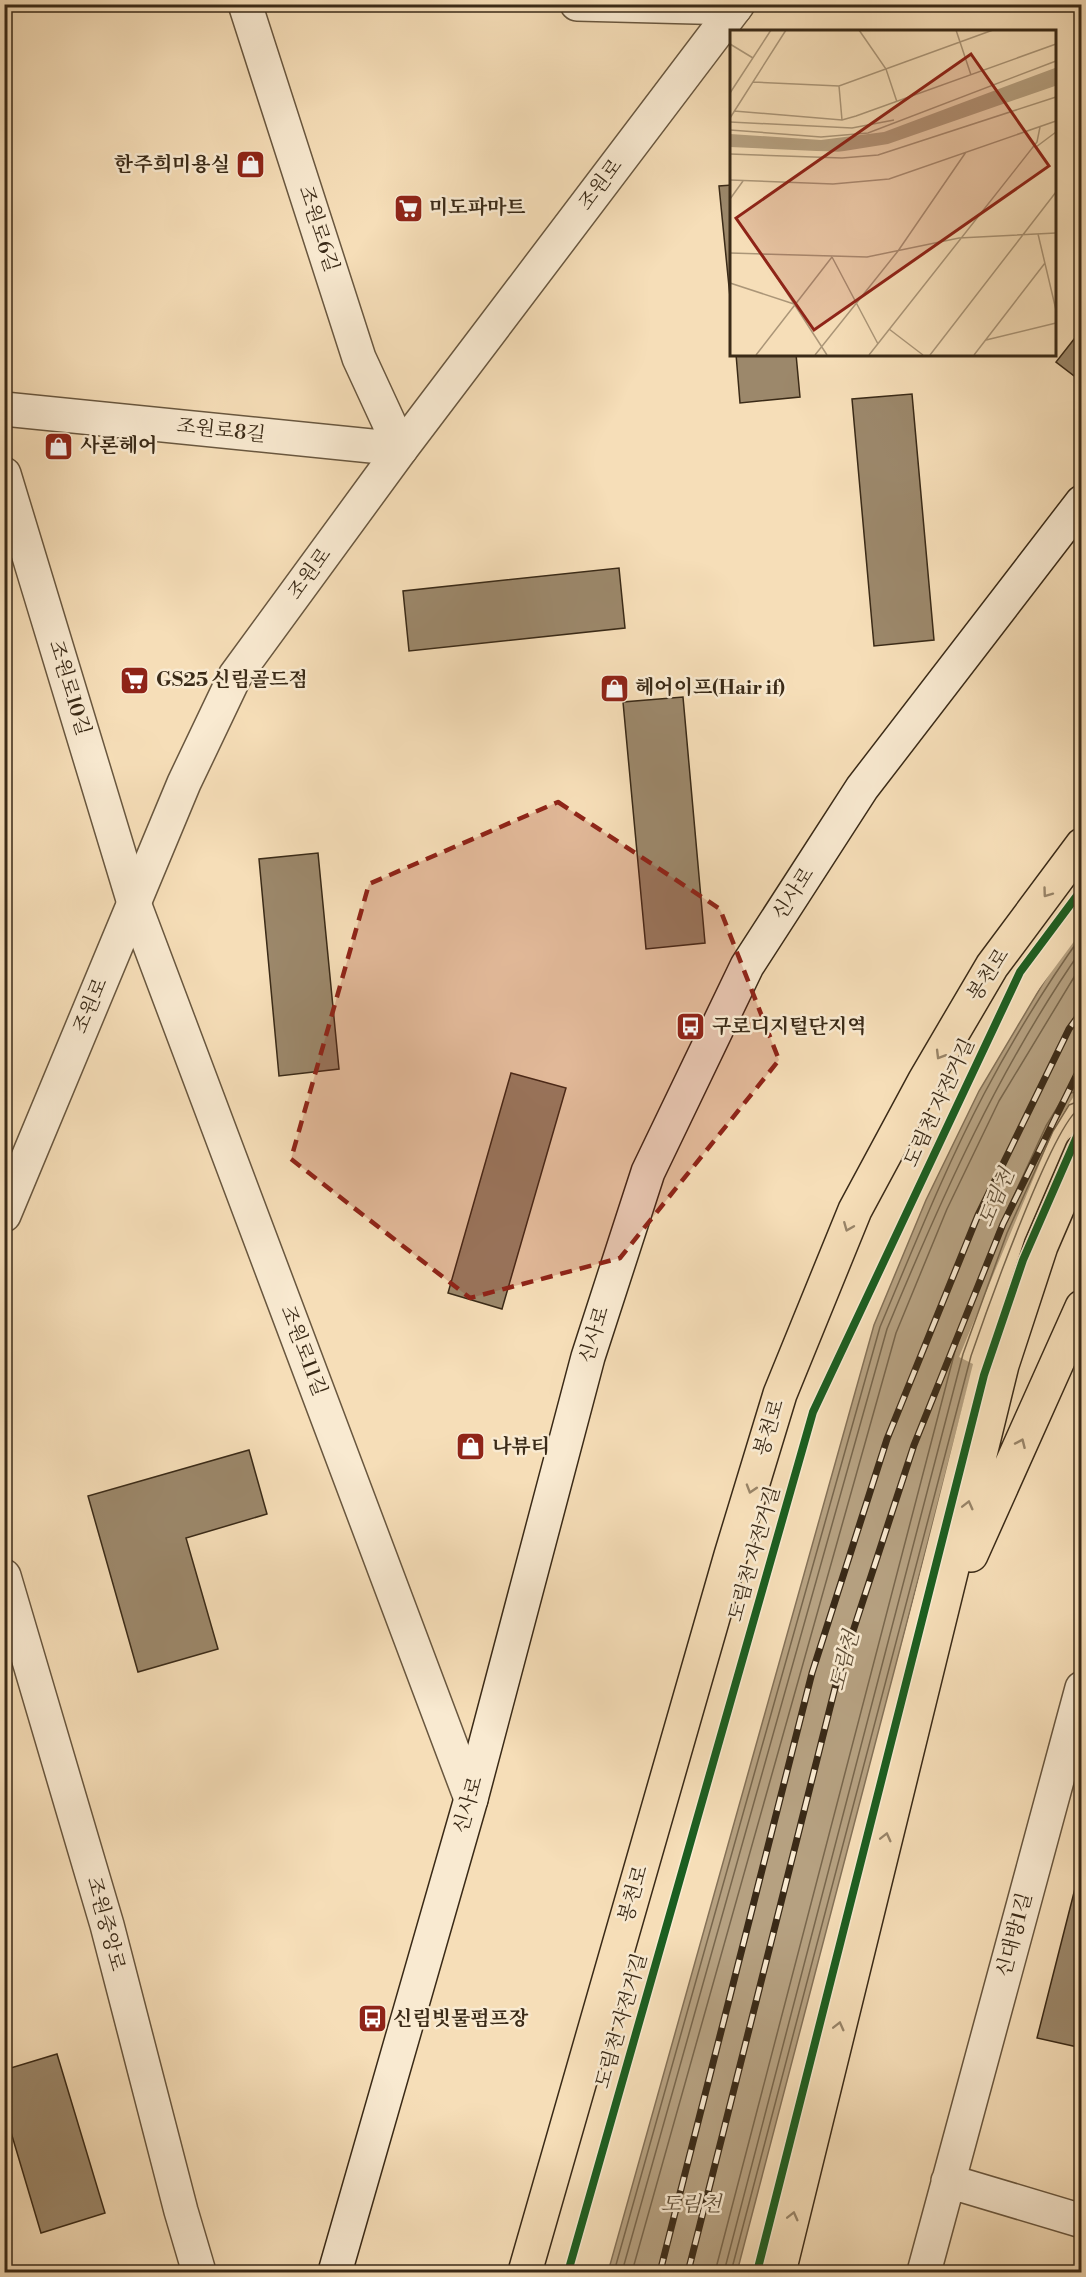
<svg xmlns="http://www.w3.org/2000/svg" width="1086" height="2277" viewBox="0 0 1086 2277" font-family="'Libre Bodoni','Noto Serif KR',serif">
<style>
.water{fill:#b6a181;stroke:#847157;stroke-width:1.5}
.pier{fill:#f6deb8}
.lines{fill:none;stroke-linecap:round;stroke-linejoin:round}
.shore{stroke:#78664c;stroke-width:1.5}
.building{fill:#9c886b;stroke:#3a2a17;stroke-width:1.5}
.minor-casing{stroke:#69573f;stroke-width:36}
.tertiary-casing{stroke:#69573f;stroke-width:36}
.secondary-casing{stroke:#3a2a17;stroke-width:36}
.primary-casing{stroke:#3a2a17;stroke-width:36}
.minor{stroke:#f9ead1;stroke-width:33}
.tertiary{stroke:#f9ead1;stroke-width:33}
.secondary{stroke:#f9ead1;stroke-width:33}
.primary{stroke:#f6deb8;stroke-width:33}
.rail-casing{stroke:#3a2a17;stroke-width:7}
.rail{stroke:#f9ead1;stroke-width:4.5;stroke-dasharray:14;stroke-linecap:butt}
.cycleway-casing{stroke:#f9ead1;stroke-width:11}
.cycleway{stroke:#1b5e20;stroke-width:8}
.oneway{stroke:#988468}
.marked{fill:#8f2418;fill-opacity:0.2;stroke:#8f2418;stroke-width:4.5;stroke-dasharray:12 8;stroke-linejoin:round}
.labels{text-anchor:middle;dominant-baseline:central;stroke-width:5;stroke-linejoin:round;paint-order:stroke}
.poi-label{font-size:20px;font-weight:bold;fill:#3a2a17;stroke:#f9ead1;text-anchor:start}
.street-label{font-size:20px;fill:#3a2a17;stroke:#f9ead1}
.water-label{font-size:21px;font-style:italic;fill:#5f4e37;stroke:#f9ead1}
.inset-road{fill:none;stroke:#ab9678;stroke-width:1.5}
.view{fill:#8f2418;fill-opacity:0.15;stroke:#8f2418;stroke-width:3}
.inset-edge{fill:none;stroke:#3a2a17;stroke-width:3}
</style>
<rect width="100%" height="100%" fill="#f6deb8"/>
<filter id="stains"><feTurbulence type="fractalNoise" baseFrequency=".00333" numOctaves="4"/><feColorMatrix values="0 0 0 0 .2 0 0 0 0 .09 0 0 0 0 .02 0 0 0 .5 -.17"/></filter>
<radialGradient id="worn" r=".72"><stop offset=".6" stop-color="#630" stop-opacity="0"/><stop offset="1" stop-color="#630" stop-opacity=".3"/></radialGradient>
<!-- water -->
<path class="water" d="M1081 925V1109L1019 1238 976 1358 737 2272H608L874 1325 926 1200 979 1091 1054 965Z"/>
<!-- pier -->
<path class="pier" d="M1082 922 1081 932 1024 1009 1051 963Z
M1082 1084V1115L1068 1138 1022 1240 979 1358 868 1781 973 1364 959 1357 1057 1122Z"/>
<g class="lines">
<!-- shore -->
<path class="shore" d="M614 2272 880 1327C913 1249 944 1170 984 1094 1012 1041 1047 984 1082 935
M622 2272 887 1329C942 1196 999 1068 1082 949
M632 2272 896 1333 947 1209 999 1101 1082 964
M715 2272 955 1351 998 1230 1046 1126 1063 1098 1070 1093 1082 1091
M724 2272 963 1354 1007 1233 1053 1131 1069 1105 1082 1100
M731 2272 971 1356C982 1324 1057 1110 1082 1108"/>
</g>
<!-- building -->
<path class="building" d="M732 185V317L719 186Z
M1082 329V382L1056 362Z
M736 354H796L800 397 740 403Z
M912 394 934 640 874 646 852 399Z
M619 568 625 628 409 651 403 591Z
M683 697 705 943 646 949 623 702Z
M318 853 339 1069 279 1076 259 859Z
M511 1073 566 1088 502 1309 448 1293Z
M249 1450 267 1514 186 1538 218 1649 138 1672 88 1496Z
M1082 1861V2048L1037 2038Z
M57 2054 105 2213 41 2233 10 2129 4 2131V2070Z"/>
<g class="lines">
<defs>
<path id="minor" d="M245 4 359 358 401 449
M577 4 735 8
M4 409 401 449
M4 474 134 903 471 1799
M948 2181 1082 2221
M924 2272 1082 1688"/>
<path id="tertiary" d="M4 1215 184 783 235 676 401 449 738 4
M4 1576 107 1925 181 2211 199 2272"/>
<path id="secondary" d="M335 2272 471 1799 588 1357 648 1172 747 966 862 788 1082 502"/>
<path id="primary" d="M971 1555 1082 1307
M525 2272 731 1555 780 1394 855 1210 925 1080 992 966 1082 845
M779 2272 1002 1365 1041 1246 1082 1151"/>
</defs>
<!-- minor casing -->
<use href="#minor" class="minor-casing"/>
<!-- tertiary casing -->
<use href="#tertiary" class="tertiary-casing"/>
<!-- secondary casing -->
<use href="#secondary" class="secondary-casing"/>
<!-- primary casing -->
<use href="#primary" class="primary-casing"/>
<!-- minor -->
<use href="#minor" class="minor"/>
<!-- tertiary -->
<use href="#tertiary" class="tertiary"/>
<!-- secondary -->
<use href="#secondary" class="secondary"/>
<!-- primary -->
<use href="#primary" class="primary"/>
<defs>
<path id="rail" d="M660 2272 812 1673 887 1439 978 1215 1069 1029 1082 1011
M688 2272 837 1680 914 1445 1003 1224 1082 1064"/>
</defs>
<!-- rail casing -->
<use href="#rail" class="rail-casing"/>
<!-- rail -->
<use href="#rail" class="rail"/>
<defs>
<path id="cycleway" d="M568 2272 813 1412 1020 972 1082 889
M757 2272 984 1375 1023 1260 1082 1125"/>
</defs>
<!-- cycleway casing -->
<use href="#cycleway" class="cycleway-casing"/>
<!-- cycleway -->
<use href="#cycleway" class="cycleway"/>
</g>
<!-- one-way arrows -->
<defs><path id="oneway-chevron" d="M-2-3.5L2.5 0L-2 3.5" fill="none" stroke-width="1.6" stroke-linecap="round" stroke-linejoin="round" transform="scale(1.5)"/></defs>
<g class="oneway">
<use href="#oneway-chevron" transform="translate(1047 893) rotate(126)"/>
<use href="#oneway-chevron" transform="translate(940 1055) rotate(121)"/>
<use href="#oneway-chevron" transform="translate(848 1227) rotate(112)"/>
<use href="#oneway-chevron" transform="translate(1021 1443) rotate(-66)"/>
<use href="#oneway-chevron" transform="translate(751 1489) rotate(107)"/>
<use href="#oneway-chevron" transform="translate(968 1505) rotate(-76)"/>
<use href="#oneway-chevron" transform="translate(886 1837) rotate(-76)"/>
<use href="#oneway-chevron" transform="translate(839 2026) rotate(-76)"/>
<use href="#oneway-chevron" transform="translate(793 2216) rotate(-76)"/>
</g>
<!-- marked area -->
<path class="marked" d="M558 802 720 909 779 1060 620 1258 470 1298 291 1159 369 884Z"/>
<!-- icons -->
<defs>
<symbol id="shop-square" viewBox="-11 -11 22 22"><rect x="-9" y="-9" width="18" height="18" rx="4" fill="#8f2418" stroke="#f9ead1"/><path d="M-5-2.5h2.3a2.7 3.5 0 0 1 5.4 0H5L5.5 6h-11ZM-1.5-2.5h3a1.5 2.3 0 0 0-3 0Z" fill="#fff"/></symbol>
<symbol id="supermarket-square" viewBox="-11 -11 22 22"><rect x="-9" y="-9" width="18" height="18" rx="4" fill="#8f2418" stroke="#f9ead1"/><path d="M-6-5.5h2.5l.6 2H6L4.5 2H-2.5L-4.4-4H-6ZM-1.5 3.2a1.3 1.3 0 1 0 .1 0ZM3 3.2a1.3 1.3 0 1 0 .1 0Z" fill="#fff"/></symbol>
<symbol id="bus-square" viewBox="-11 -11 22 22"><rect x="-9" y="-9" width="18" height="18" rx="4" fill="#8f2418" stroke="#f9ead1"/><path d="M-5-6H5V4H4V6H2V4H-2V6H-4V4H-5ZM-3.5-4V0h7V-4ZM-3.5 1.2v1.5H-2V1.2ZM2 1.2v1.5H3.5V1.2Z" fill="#fff"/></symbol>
</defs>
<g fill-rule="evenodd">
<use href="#shop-square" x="234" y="148" width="33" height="33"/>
<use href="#supermarket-square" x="392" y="192" width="33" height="33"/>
<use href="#shop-square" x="42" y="430" width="33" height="33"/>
<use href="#supermarket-square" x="118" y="664" width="33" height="33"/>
<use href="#shop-square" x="598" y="672" width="33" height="33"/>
<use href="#bus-square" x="674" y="1010" width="33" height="33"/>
<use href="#shop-square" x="454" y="1430" width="33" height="33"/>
<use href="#bus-square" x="356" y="2002" width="33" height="33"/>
</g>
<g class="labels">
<!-- poi labels -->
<g class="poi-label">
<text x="230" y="165" text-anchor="end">한주희미용실</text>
<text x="429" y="208">미도파마트</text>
<text x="80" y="446">사론헤어</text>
<text x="156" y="680">GS25 신림골드점</text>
<text x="635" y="688">헤어이프(Hair if)</text>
<text x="712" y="1027">구로디지털단지역</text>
<text x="492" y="1447">나뷰티</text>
<text x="393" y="2019">신림빗물펌프장</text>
</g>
<!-- street labels -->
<g class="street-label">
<text transform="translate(601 185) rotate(-53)">조원로</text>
<text transform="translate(318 229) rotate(72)">조원로6길</text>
<text transform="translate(221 431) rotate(6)">조원로8길</text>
<text transform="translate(310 574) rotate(-54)">조원로</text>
<text transform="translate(69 688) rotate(73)">조원로10길</text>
<text transform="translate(794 894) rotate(-57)">신사로</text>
<text transform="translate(989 975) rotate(-57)">봉천로</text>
<text transform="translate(91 1006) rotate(-67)">조원로</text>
<text transform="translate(940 1103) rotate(-65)">도림천 자전거길</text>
<text transform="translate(595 1335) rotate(-73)">신사로</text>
<text transform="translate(303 1351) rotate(69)">조원로11길</text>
<text transform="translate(770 1428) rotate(-73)">봉천로</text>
<text transform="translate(755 1554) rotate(-74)">도림천 자전거길</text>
<text transform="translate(469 1805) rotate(-74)">신사로</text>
<text transform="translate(634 1894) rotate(-74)">봉천로</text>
<text transform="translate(105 1924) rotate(75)">조원중앙로</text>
<text transform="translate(1015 1935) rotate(-75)">신대방1길</text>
<text transform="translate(622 2021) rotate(-74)">도림천 자전거길</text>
</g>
<!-- water labels -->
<g class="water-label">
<text transform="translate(997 1198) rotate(-67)">도림천</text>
<text transform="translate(845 1661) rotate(-75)">도림천</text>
<text x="691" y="2205">도림천</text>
</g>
</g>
<!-- overview -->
<g transform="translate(730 30)">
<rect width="326" height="326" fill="#f6deb8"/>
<path d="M325 38V56L158 114 108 122 0 117V104L91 110 154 102Z" fill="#b6a181"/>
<path d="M160 117 127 124 108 125 0 120 126 122Z" fill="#f6deb8"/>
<path class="inset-road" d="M129 0 156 39 167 72M226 0 241 45M0 14 23 28M23 52 109 56 263 0M109 56 112 90M0 63 41 0M4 81 112 90 126 86 326 14M0 88 56 0M0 92 122 98 164 90M0 100 91 107 138 103 326 31M306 117 326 102M0 124 112 128 148 125 326 67M0 150 103 154 159 149 326 91M0 169 13 151M308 204 326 280M0 223 137 227 229 208 326 203M32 224 97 325M102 227 148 314M0 253 64 274M159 299 193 325M256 310 326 293M26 325 102 227M85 325 168 221 236 122M139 325 307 112 310 97M200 325 326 162M244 325 315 233"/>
<path class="view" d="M241 24 319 136 84 300 6 188Z"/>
<rect width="326" height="326" class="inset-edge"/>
</g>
<!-- margin -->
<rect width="1086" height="2277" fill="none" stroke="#f6deb8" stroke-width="24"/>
<rect x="6" y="6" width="1074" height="2265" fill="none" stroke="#3a2a17" stroke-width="3"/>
<rect x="12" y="12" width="1062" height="2253" fill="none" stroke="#3a2a17" stroke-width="1.5"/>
<rect width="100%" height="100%" filter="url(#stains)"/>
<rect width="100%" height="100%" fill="url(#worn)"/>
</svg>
